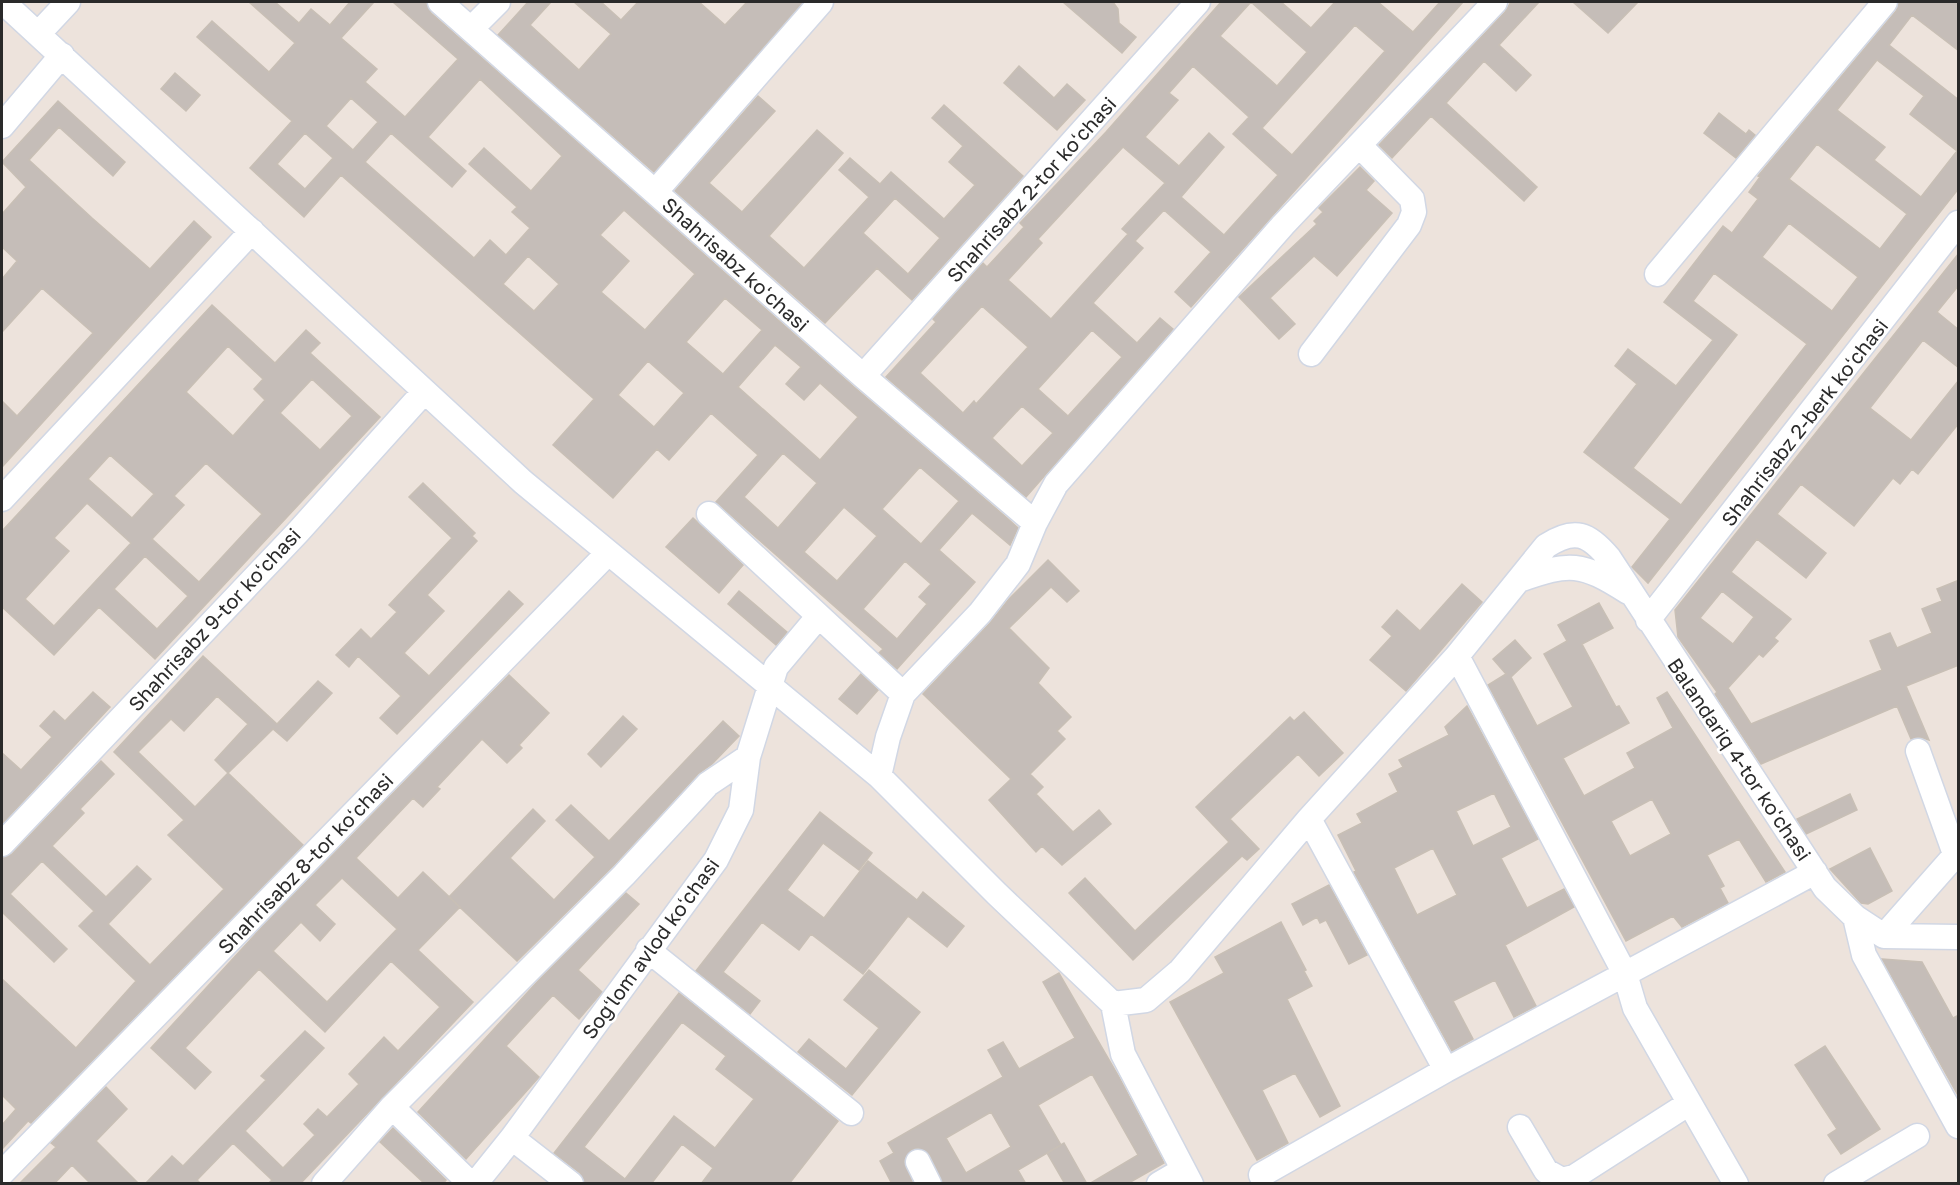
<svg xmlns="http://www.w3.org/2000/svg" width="1960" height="1185" viewBox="0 0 1960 1185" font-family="'Golos Text',sans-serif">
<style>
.building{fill:#c5bdb8;stroke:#c8bfb5;stroke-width:1.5;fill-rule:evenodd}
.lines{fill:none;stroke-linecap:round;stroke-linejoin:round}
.minor-casing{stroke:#d1d7e4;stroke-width:27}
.minor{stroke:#fff;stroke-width:24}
.labels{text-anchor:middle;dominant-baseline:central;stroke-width:5;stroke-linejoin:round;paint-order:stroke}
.street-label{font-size:20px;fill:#2a2a2a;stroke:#fff}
</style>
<rect width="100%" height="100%" fill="#ede3dc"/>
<!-- building -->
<path class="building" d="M249 2H275L299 23 311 9 330 25 350 2H374L341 38 377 69 365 82 405 117 458 59 393 2H426L431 13 854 387 1007 518 1018 528 1010 545 972 513 939 550 975 582 897 669 879 653 883 649 716 502 758 455 711 413 669 460 657 449 613 498 553 445 594 399 341 175 304 217 250 168 292 121 197 37 212 21 269 72 295 43ZM480 79 562 156 531 191 484 148 469 164 517 207 512 212 530 228 506 255 490 240 474 258 365 162 391 133 452 187 466 171 428 137ZM351 98 378 122 353 150 326 126ZM305 133 333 158 305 189 277 164ZM624 210 695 274 645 330 601 292 629 261 600 235ZM528 256 559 284 534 311 503 284ZM725 298 762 330 723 374 686 342ZM775 345 801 367 786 384 804 400 820 383 858 417 820 460 738 387ZM648 361 684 393 654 427 618 395ZM783 453 817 483 778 528 744 497ZM920 467 959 501 921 544 882 509ZM844 507 877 536 837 581 804 552ZM905 561 931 584 919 597 927 604 897 639 863 609Z
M528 2H551L530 25 579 70 611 34 574 2H601L621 20 638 2H699L725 25 747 2H803L654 172 498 35Z
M1063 2H1113L1118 9 1119 23 1136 37 1122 53Z
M1221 2H1281L1311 28 1335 2H1378L1413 32 1440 2H1463L1191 307 1175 292 1211 252 1164 210 1135 241 1143 248 1093 303 1137 343 1160 318 1173 329 1026 497 886 377 936 322 933 319 983 263 987 267 1024 227 1020 223 1106 132ZM1251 2 1307 52 1277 86 1220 36ZM1355 25 1385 51 1292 155 1262 128ZM1193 66 1249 117 1233 134 1278 175 1224 235 1181 197 1224 147 1209 133 1179 166 1145 137 1178 100 1169 93ZM1123 147 1165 183 1122 229 1128 234 1051 319 1008 280 1042 243 1038 239ZM982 306 1028 347 976 404 974 401 963 413 920 373ZM1092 330 1122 357 1068 416 1038 389ZM1022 406 1053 433 1022 466 992 438Z
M1511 2H1539L1499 45 1531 75 1516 91 1484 61 1446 103 1537 187 1524 201 1431 116 1392 158 1379 145 1505 12Z
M1573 2H1638L1608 33Z
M1899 2H1959V51L1912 15 1889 45 1959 100V188L1648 583 1632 567 1670 519 1584 452 1637 384 1615 366 1628 349 1676 386 1713 340 1664 302 1723 226 1732 233 1758 199 1749 192 1760 177 1758 176 1896 11ZM1877 60 1924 96 1910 114 1957 151 1921 197 1874 160 1885 147 1837 110ZM1817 144 1907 214 1880 249 1789 179ZM1789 223 1858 277 1832 311 1762 257ZM1714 273 1807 344 1681 505 1633 468 1737 335 1693 301Z
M1019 66 1054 98 1067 84 1085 100 1057 130 1004 83Z
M175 73 200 95 186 111 161 89Z
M758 96 775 111 709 183 742 212 817 130 843 153 769 236 804 268 869 197 839 170 850 158 880 184 891 172 944 219 975 185 949 162 963 146 932 118 944 105 1023 176 912 300 877 268 825 323 675 191ZM895 198 940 238 908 274 863 233Z
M58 101 125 162 113 176 59 127 29 160 92 218 150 269 194 221 211 237 2 467V401L17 416 93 333 42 288 2 332V279L17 261 2 247V214L26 187 2 162Z
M1719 113 1746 134 1749 130 1755 135 1736 158 1704 133Z
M1360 167 1374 181 1366 190 1392 213 1337 276 1314 256 1270 298 1295 324 1279 339 1239 297 1317 224 1314 221 1323 212 1319 208Z
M1959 253V285L1937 312 1959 330V368L1923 340 1870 408 1911 440 1959 380V423L1918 474 1912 469 1900 484 1893 478 1854 526 1801 484 1777 514 1826 553 1806 578 1757 539 1731 572 1791 619 1774 638 1778 641 1763 657 1759 654 1728 688 1751 724 1882 670 1870 641 1890 633 1897 648 1932 633 1922 609 1942 601 1937 589 1959 580V665L1906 686 1929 740 1920 737 1911 739 1897 706 1761 764 1715 694 1717 692 1678 637 1675 610ZM1722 591 1754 617 1733 644 1700 618Z
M212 305 275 363 306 330 320 343 310 353 380 417 155 659 99 607 54 655 2 607V531ZM228 346 263 379 254 389 265 400 233 436 186 392ZM312 379 352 416 320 450 280 413ZM110 455 154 494 132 518 88 479ZM206 463 262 514 199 582 152 539 184 505 174 496ZM87 503 131 543 54 626 25 599 69 551 54 538ZM145 556 188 596 157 629 114 589Z
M423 483 475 533 472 536 477 541 427 595 444 611 404 653 429 676 509 591 523 604 397 734 380 718 401 696 358 656 349 667 336 655 361 629 371 639 397 612 389 605 452 538 409 497Z
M693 518 743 565 719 593 666 547Z
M1048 560 1079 591 1067 602 1051 587 1009 628 1049 668 1038 683 1071 717 1057 731 1065 739 1030 774 1043 787 1036 794 1073 832 1099 810 1111 824 1062 865 1042 846 1036 852 989 800 1011 779 923 694 990 623 1009 599Z
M1462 584 1482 602 1406 691 1370 660 1392 636 1382 627 1397 610 1420 631Z
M739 591 787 632 776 645 728 604Z
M1599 603 1613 628 1582 644 1616 707 1619 706 1629 723 1563 758 1584 796 1635 768 1627 753 1673 728 1657 698 1667 692 1785 872 1766 882 1739 839 1707 855 1724 886 1720 888 1728 903 1682 927 1673 916 1626 941 1488 685 1506 674 1493 659 1515 640 1531 658 1511 677 1537 726 1573 707 1544 654 1567 641 1558 625ZM1652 799 1671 834 1630 856 1611 821Z
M203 656 277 724 318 681 332 693 287 741 273 729 228 773 303 845 31 1123 28 1121 2 1149V1125L16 1109 2 1095V979L76 1048 136 981 79 926 94 911 42 861 10 894 67 949 54 962 2 912V858L12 854 101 761 114 774 80 809 84 813 52 846 106 897 137 866 151 879 108 924 150 965 224 889 168 835 184 820 114 752ZM217 696 248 724 215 760 228 773 195 807 138 752 171 719 184 731Z
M861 674 878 690 857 714 839 699Z
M509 675 549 713 519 745 522 748 507 763 482 739 437 787 440 789 423 807 413 798 356 858 398 898 423 872 460 907 418 950 473 1002 300 1184H268L272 1180 233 1143 197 1180 201 1184H145L172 1156 183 1166 266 1080 261 1076 305 1031 324 1048 245 1131 283 1168 315 1135 304 1124 318 1109 327 1117 359 1084 349 1074 384 1037 398 1051 440 1007 391 961 325 1032 259 969 185 1048 211 1072 195 1089 151 1048 262 927ZM342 878 397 929 327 1002 273 951 301 922 320 941 335 924 315 905Z
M93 692 110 707 2 824V753L21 770 52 737 40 726 54 711 65 721Z
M1467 706 1538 839 1501 858 1527 908 1564 889 1574 907 1505 945 1536 1006 1514 1017 1495 980 1453 1001 1473 1039 1452 1051 1354 872 1356 871 1338 835 1362 823 1357 814 1398 792 1389 774 1403 767 1399 760 1449 735 1445 727ZM1494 793 1511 827 1473 846 1456 811ZM1433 848 1457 895 1417 915 1394 868Z
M1304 712 1343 753 1319 776 1298 754 1230 819 1259 849 1247 860 1242 856 1133 960 1069 893 1085 878 1135 931 1229 842 1196 807 1290 717 1294 721Z
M623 716 637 729 601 767 588 754Z
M723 721 739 736 712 764 698 774 614 865 517 961 449 897 533 809 545 821 510 858 554 900 595 857 556 820 571 805 609 841Z
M1850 794 1857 810 1806 834 1797 819Z
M820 812 872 853 859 870 823 843 787 890 824 918 868 861 917 900 923 892 964 926 947 947 908 916 863 974 811 934 799 950 762 922 723 972 760 1001 750 1014 696 971Z
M1870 848 1892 891 1868 904 1861 903 1830 869Z
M1329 885 1367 955 1349 964 1326 920 1320 923 1317 917 1303 925 1292 904Z
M626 893 639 904 578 970 602 992 579 1019 553 995 506 1046 539 1077 466 1159 418 1112 538 981Z
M1281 922 1306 970 1304 971 1312 986 1287 999 1340 1106 1320 1117 1295 1073 1262 1090 1288 1143 1257 1160 1170 1002 1224 973 1215 957Z
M1882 959 1922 962 1953 1018 1959 1015V1097Z
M869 970 920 1012 852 1095 798 1052 809 1039 846 1069 879 1028 844 1000Z
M1059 973 1119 1077 1164 1163 1127 1184H1089L1138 1155 1092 1074 1038 1105 1061 1145 1018 1170 1026 1184H943L930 1155 918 1148 911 1150 904 1161 913 1184H892L880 1161 894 1153 888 1143 1003 1077 988 1050 1003 1042 1019 1069 1075 1038 1043 982ZM991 1112 1011 1147 966 1173 946 1138Z
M679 993 838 1121 789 1184H701L713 1168 682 1144 651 1184H585L580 1173 554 1153ZM682 1022 726 1056 716 1069 754 1099 715 1148 674 1116 625 1179 584 1147Z
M1825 1046 1880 1129 1841 1154 1828 1135 1837 1129 1795 1065Z
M106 1087 127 1109 96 1141 139 1184H91L72 1165 54 1184H19L56 1147 51 1143Z
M393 1128 446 1180 443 1184H425L380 1142Z
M1064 1143 1087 1184H1065L1047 1153Z"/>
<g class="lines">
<defs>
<path id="minor" d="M3 2 523 482 879 776 997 894 1113 1004 1123 1054 1191 1184
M440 2 863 376 1035 523
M471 29 498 2
M39 33 68 2
M2 126 62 55
M655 192 821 2
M1657 274 1885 2
M1311 354 1409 225 1414 212 1412 199 1359 145
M863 376 1198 2
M2 499 252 231
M709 514 903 694
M1519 580C1570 562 1581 562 1628 592
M1648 620 1958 223
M1457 656 1625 974 1635 1008 1736 1184
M1918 751 1955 854
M879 776 888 737 903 694 980 613 1018 564 1035 523 1056 484 1283 225 1495 2
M1309 819 1446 1070
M2 844 298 532 424 392
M1855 917 1864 955 1958 1126
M1884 936 1958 852
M648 950 851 1113
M1113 1004 1146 1000 1180 971 1309 819 1457 656 1546 546C1575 527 1589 534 1609 558L1825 888 1855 917 1884 936 1958 937
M392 1107 471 1184
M1520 1127 1546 1171 1562 1180 1574 1177 1688 1104
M512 1138 571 1184
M918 1162 929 1184
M2 1173 608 553
M1261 1175 1446 1070 1815 872
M324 1184 392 1107 624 875 708 784 748 757
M475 1184 512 1138 716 860 741 810 748 757 776 667 818 617
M1159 1184 1183 1170
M1836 1184 1917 1136"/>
</defs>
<!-- minor casing -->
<use href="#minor" class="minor-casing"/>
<!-- minor -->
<use href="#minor" class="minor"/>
</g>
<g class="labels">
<!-- street labels -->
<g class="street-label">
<text transform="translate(1031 189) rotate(-48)">Shahrisabz 2-tor koʻchasi</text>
<text transform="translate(736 264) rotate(42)">Shahrisabz koʻchasi</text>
<text transform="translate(1804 422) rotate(-52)">Shahrisabz 2-berk koʻchasi</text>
<text transform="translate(214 619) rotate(-47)">Shahrisabz 9-tor koʻchasi</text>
<text transform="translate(1740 759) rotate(56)">Balandariq 4-tor koʻchasi</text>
<text transform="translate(305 863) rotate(-46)">Shahrisabz 8-tor koʻchasi</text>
<text transform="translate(650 948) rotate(-54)">Sogʻlom avlod koʻchasi</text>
</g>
</g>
<!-- border -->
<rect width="1960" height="1185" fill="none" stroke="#2a2a2a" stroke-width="6"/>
</svg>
